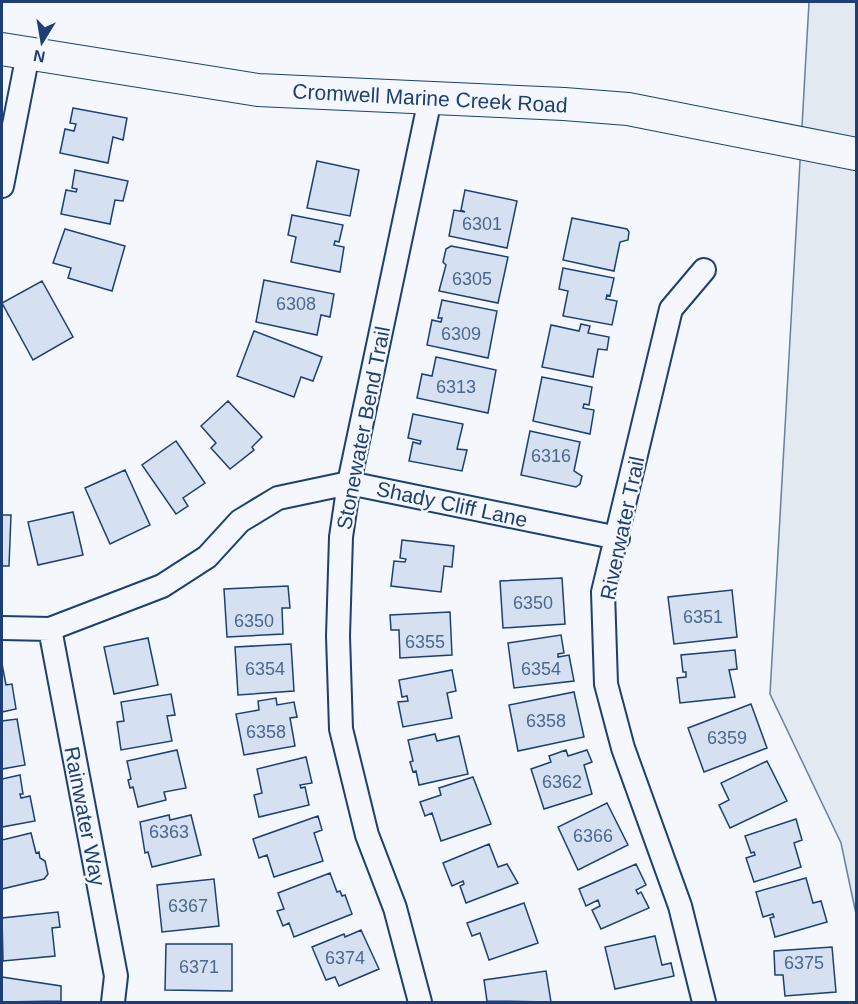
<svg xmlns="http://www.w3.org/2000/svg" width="858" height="1004" viewBox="0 0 858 1004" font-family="Arial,sans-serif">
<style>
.green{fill:#e3e9f0;stroke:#687fa3;stroke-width:1.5}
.building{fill:#d5e0f0;stroke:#1d3f73;stroke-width:1.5}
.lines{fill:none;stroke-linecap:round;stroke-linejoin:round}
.street-casing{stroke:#1d3f73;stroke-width:26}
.secondary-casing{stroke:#1d3f73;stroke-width:34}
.street{stroke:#f4f7fb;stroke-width:22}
.secondary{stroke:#f4f7fb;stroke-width:32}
.labels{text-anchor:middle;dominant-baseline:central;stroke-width:4.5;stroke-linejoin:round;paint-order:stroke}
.number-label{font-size:18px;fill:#4b6792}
.street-label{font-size:21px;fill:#1d3f73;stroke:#f4f7fb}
</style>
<rect width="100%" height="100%" fill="#f4f7fb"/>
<!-- green -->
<path class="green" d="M809 2H856V914L841 843 770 694Z"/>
<!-- building -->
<path class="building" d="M73 108 127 118 123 140 113 137 108 163 60 153 65 129 74 131 76 124 70 123Z
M317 161 359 170 350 216 307 208Z
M75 170 128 181 123 201 115 200 110 224 61 214 66 190 76 192 77 189 72 188Z
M465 190 517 201 507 248 449 236 454 210 465 212 461 210Z
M292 215 343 225 339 242 335 241 334 245 344 247 340 272 291 262 296 237 288 235Z
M572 218 627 229 629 232 628 240 620 242 614 271 563 260Z
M65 229 125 246 112 291 68 278 71 268 53 263Z
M451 246 508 257 498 303 439 291 446 265 443 262 446 249Z
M563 268 614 278 610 296 607 295 606 299 617 301 612 325 563 316 568 291 559 289Z
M264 280 334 294 330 317 321 315 317 335 256 322Z
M42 281 73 337 33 360 2 303Z
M442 300 497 311 488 358 427 345 432 320 441 322 442 318H438Z
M581 324 590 326 588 333 609 337 607 350 598 349 593 377 542 367 551 325 579 331Z
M254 331 322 357 313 381 301 377 294 397 237 376Z
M436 357 496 370 488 413 417 398 422 374 432 376Z
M542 377 592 387 589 405 584 404 583 408 594 410 590 434 533 421Z
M228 401 262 437 252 447 254 450 230 469 211 448 216 443 201 426Z
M413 414 463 424 457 449 467 450 462 471 409 461 413 442 420 444 421 441 408 438Z
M530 431 580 442 574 471 582 476 580 484 576 487 521 475Z
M176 441 205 483 183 498 188 506 176 514 142 465Z
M125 470 150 525 110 544 85 488Z
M73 512 83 555 38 565 28 522Z
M2 515H11L9 566H2Z
M402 540 454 546 452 567 444 566 441 592 391 586 394 561 405 562 406 559 400 558Z
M562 578 565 624 503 628 500 581Z
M288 586 290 608H282L283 634 227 637 224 589Z
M732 590 737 637 674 644 668 597Z
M450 612 452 655 400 658 399 630H391L390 615Z
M561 635 564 653 558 654V657L569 655 574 681 514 688 508 643Z
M148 638 158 685 114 694 104 647Z
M291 644 294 691 238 695 235 647Z
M735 650 737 669 729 670 735 697 680 703 677 678 686 677V672H683L681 655Z
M2 664 6 685 12 684 16 709 2 712Z
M452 670 456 691 447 693 452 718 403 727 398 702 408 701 407 696 402 697 399 680Z
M574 692 584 737 518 751 509 705Z
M171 694 175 715 167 716 172 741 121 750 117 722 124 721 121 702Z
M276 698 277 705 294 702 297 717 290 718 295 746 244 755 236 714 259 710 258 701Z
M751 704 767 748 704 772 688 728Z
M17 719 25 765 2 769V721Z
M435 734 437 741 459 736 468 774 419 785 416 771 413 772 410 762 413 761 408 740Z
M177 750 186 788 164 792 166 800 138 807 133 787 130 788 128 780 131 779 127 761Z
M566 750 568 756 587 750 592 762 584 765 592 794 544 809 531 769 551 762 549 756Z
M306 757 312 783 300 785 301 788 305 787 309 805 259 817 254 795 262 793 257 769Z
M767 761 787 801 730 828 719 805 729 800 721 783Z
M20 775 23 794H20L21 798 30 796 35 821 2 827V779Z
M473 777 491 824 441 841 432 813 425 816 420 802 441 795 439 788Z
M607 803 628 845 578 870 558 827Z
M169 815 170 820 191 815 201 855 152 867 148 852 145 853 140 822Z
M318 816 322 830 314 833 323 861 274 877 267 855 259 858 253 839Z
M796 819 802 840 794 843 801 867 754 882 746 858 755 855 754 852 751 853 745 836Z
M31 833 36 853 39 852 40 858 45 861 48 874 44 879 2 889V840Z
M489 844 498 867 507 864 518 883 466 903 460 886 464 884 463 881 452 886 443 863Z
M636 864 646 885 636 890 638 894 641 892 649 908 601 929 592 910 600 906 598 900 586 906 579 889Z
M330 873 337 892 340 891 342 896 345 895 352 914 294 937 289 923 283 926 277 911 284 909 278 893Z
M806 878 813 903 821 901 827 922 775 937 770 918 774 917 773 914 763 917 756 892Z
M214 879 219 926 162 932 157 885Z
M524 903 538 943 489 960 480 933 472 936 467 923Z
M58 912 60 927 52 928 55 956 3 961 2 918Z
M361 930 379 969 339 986 335 977 326 980 312 947 344 934 345 937Z
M655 936 662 965 671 963 674 976 615 989 605 947Z
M166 944H232V991L165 990Z
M832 947 836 992 785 996 783 975H775L774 951Z
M546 971 551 1002 487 1001 484 980Z
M2 977 61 986V1001L2 1002Z"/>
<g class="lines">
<defs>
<path id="street" d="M2 186 28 54
M2 628 50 629 162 586 207 557 240 521 278 498 349 483 618 538
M50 629 116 976 113 1002
M420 1002 395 908 367 835 341 729 338 636 341 537 349 483 430 99
M704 1002 680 906 623 748 606 684 603 592 671 309 704 270"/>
<path id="secondary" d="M2 49 258 90 564 104 628 109 856 154"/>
</defs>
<!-- street casing -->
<use href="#street" class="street-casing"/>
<!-- secondary casing -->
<use href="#secondary" class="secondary-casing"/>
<!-- street -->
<use href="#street" class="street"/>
<!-- secondary -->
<use href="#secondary" class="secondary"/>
</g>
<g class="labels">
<!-- number labels -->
<g class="number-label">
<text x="482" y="224">6301</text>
<text x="472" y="279">6305</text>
<text x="296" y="304">6308</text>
<text x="461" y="334">6309</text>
<text x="456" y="387">6313</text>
<text x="551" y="456">6316</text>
<text x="533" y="603">6350</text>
<text x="703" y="617">6351</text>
<text x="254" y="621">6350</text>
<text x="425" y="642">6355</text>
<text x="265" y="669">6354</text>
<text x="541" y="669">6354</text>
<text x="546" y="721">6358</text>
<text x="266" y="732">6358</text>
<text x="727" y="738">6359</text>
<text x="562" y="782">6362</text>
<text x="169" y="832">6363</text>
<text x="593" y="836">6366</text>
<text x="188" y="906">6367</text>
<text x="345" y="958">6374</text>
<text x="804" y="963">6375</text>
<text x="199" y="967">6371</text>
</g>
<!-- street labels -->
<g class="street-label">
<text transform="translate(430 98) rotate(3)">Cromwell Marine Creek Road</text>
<text transform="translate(363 428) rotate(-79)">Stonewater Bend Trail</text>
<text transform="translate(452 504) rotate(12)">Shady Cliff Lane</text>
<text transform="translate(622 528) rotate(-78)">Riverwater Trail</text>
<text transform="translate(85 816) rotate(79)">Rainwater Way</text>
</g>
</g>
<!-- border -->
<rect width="858" height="1004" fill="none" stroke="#1d3f73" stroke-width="6"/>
<!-- north arrow -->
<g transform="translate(42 42) rotate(191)" stroke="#f4f7fb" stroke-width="4.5" paint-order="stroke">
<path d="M0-4.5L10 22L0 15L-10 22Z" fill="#1d3f73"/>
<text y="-9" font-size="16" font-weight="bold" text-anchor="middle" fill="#1d3f73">N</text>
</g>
</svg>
